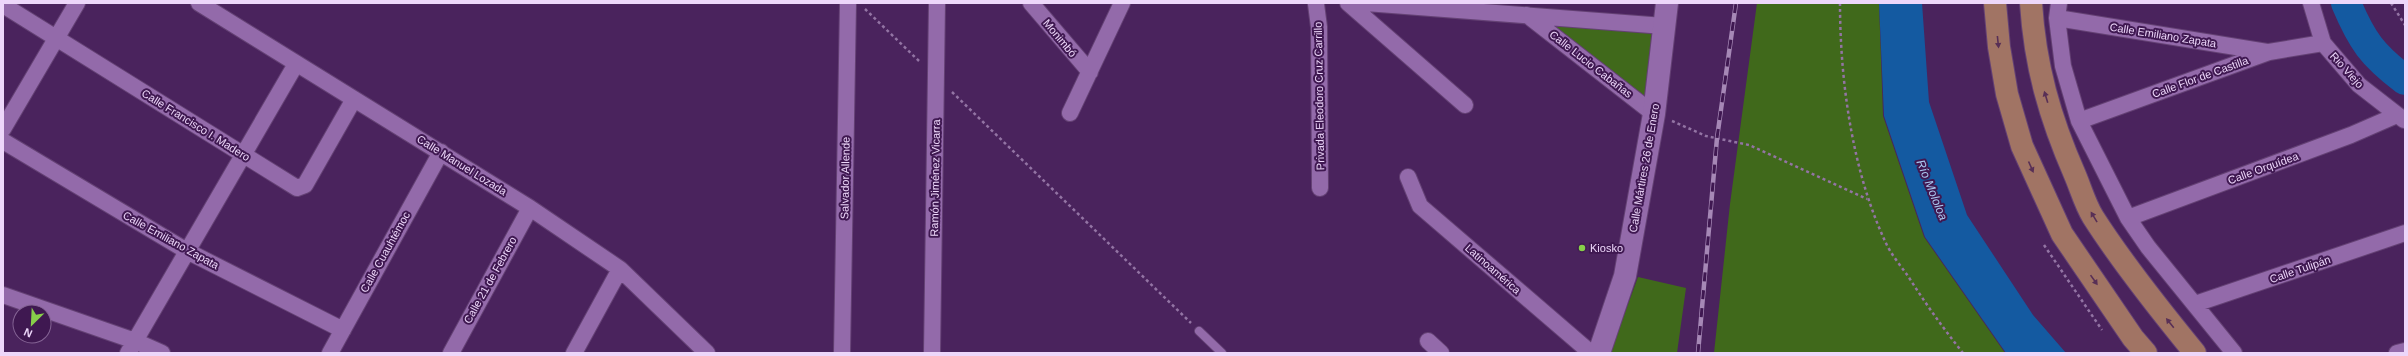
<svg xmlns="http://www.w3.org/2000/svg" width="2408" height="356" viewBox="0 0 2408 356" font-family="Arial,sans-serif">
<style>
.green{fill:#40691b}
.water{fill:#145aa1}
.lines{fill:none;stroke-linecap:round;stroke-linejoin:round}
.river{stroke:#145aa1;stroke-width:30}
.lane-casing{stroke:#644174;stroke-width:10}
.street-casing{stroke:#644174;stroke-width:18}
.secondary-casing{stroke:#644174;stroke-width:24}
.primary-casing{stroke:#644174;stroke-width:24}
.path{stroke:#9374a4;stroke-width:2.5;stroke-dasharray:3 3;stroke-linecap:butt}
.lane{stroke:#936aaa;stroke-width:8}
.street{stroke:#936aaa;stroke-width:16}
.secondary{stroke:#936aaa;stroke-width:22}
.primary{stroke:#a17464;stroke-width:22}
.rail-casing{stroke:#a688b6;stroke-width:4.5}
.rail{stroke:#3f1851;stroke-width:3;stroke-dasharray:9;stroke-linecap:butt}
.oneway{fill:#582f56}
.poi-dot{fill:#87cf4a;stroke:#3f1851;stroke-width:1.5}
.labels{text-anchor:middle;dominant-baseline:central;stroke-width:4;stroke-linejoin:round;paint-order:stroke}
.street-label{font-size:11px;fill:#edd7fa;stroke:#3f1851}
.poi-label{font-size:11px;fill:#edd7fa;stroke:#3f1851;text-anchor:start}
.water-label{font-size:12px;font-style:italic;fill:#a9c9f0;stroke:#3f1851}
</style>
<rect width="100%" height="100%" fill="#4a235d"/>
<!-- green -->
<path class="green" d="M1757 3H1879L1883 116 1924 237 2005 353H1714L1730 204Z
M1527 15 1664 26 1654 114Z
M1638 277 1686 288 1677 353H1610Z"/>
<!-- water -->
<path class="water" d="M1879 3H1922L1929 102 1967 215 2033 315 2066 353H2006L1925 237 1884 116Z"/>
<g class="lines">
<!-- river -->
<path class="river" d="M2346 3C2362 41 2372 55 2405 80"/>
<defs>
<path id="lane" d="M1199 331 1222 353"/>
<path id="street" d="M199 3 530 208 620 269 707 353
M1031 3 1090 72
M1348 3 1465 105
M1366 3 1664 26
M2059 3 2057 18 2063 66 2079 121 2128 218 2148 247 2234 353
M2311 3 2323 43 2359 85 2404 120
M1316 4 1319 27 1320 188
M3 5 297 188 305 185 354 99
M1527 15 1654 114
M2057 18 2267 52
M1070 113 1122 3
M2079 121 2269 52 2323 43
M3 129 77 3
M3 141 187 251 343 330
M1408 177 1420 206 1591 353
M2128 218 2351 135 2397 115
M3 295 135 341 162 353
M2195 304 2405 233
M1428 341 1441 353
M128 353 296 64
M330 353 441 152
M451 353 530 208
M574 353 620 269
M842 353 848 3
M932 353 937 3
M2397 353 2405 351"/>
<path id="secondary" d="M1599 353 1625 276 1654 114 1667 3"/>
<path id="primary" d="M1995 3 1999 47 2007 94 2022 146 2062 234 2133 338 2146 353
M2031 3C2035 66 2050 118 2075 175 2081 189 2085 204 2093 217 2123 264 2159 309 2195 353"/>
</defs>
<!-- lane casing -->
<use href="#lane" class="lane-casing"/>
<!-- street casing -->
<use href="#street" class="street-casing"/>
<!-- secondary casing -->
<use href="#secondary" class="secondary-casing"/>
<!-- primary casing -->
<use href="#primary" class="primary-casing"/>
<!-- path -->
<path class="path" d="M1840 3C1840 80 1852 170 1885 241 1890 253 1900 265 1908 276 1925 303 1943 328 1963 353
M2391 3 2405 25
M865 9 919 61
M952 92 1191 323
M1672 121 1706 136 1749 145 1867 199
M2044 245 2102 330"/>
<!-- lane -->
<use href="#lane" class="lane"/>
<!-- street -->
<use href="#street" class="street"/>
<!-- secondary -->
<use href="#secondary" class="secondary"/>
<!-- primary -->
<use href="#primary" class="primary"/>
<defs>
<path id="rail" d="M1698 353 1717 138 1736 3"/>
</defs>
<!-- rail casing -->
<use href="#rail" class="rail-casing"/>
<!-- rail -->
<use href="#rail" class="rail"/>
</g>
<!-- one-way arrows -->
<defs><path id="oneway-solid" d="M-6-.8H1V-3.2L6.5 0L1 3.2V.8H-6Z"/></defs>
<g class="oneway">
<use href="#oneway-solid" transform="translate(1998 42) rotate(84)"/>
<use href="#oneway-solid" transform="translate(2046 97) rotate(-107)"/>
<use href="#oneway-solid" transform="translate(2031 167) rotate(66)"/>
<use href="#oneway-solid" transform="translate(2094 217) rotate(-121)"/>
<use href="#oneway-solid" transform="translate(2094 280) rotate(55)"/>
<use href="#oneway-solid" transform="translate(2170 323) rotate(-129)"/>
</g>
<!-- markers -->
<circle class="poi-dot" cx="1582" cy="248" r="4"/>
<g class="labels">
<!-- street labels -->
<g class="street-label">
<text transform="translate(2163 35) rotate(9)">Calle Emiliano Zapata</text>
<text transform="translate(1060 38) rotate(50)">Monimbó</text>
<text transform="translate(1591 64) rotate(38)">Calle Lucio Cabañas</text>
<text transform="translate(2347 70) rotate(48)">Rio Viejo</text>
<text transform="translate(2200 77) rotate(-20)">Calle Flor de Castilla</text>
<text transform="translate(1319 96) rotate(-91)">Privada Eleodoro Cruz Carrillo</text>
<text transform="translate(196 125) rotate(32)">Calle Francisco I. Madero</text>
<text transform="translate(462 165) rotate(32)">Calle Manuel Lozada</text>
<text transform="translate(1644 168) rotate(-80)">Calle Mártires 26 de Enero</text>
<text transform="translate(2263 168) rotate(-20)">Calle Orquídea</text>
<text transform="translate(845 178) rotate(-89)">Salvador Allende</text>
<text transform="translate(935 178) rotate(-89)">Ramón Jiménez Vicarra</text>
<text transform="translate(171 240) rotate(29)">Calle Emiliano Zapata</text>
<text transform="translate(385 252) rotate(-61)">Calle Cuauhtémoc</text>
<text transform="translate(1493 269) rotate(41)">Latinoamérica</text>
<text transform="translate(2300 269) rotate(-19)">Calle Tulipán</text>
<text transform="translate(490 280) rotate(-61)">Calle 21 de Febrero</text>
</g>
<!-- poi labels -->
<g class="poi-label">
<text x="1590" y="248">Kiosko</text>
</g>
<!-- water labels -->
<g class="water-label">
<text transform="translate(1932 190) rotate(68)">Río Mololoa</text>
</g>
</g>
<!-- border -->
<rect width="2408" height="356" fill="none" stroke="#edd7fa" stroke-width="8"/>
<!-- north arrow -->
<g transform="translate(32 324) rotate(204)"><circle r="19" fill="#3f1851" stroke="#856495"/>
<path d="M0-3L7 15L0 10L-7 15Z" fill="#87cf4a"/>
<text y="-6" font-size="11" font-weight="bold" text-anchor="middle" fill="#edd7fa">N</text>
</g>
</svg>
